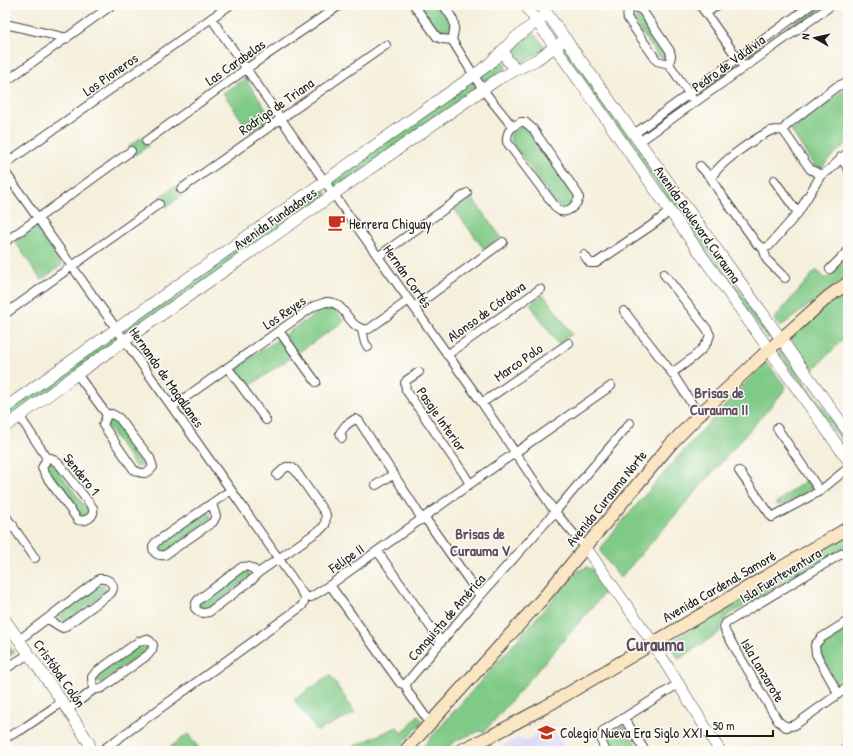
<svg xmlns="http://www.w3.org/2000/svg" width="853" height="756" viewBox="0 0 853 756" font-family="'Patrick Hand',sans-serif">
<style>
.built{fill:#dcd6f6}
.green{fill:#80ca87;stroke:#4e7352}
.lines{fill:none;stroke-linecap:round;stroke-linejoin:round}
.minor-casing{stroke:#3d3c39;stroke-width:10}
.tertiary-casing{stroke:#3d3c39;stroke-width:12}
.secondary-casing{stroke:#3d3c39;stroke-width:14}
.minor{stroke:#fff;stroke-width:8}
.tertiary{stroke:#fff;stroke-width:11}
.secondary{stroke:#fbe6c4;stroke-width:12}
.labels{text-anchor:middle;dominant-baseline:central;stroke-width:3;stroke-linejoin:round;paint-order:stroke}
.street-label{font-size:14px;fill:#1c1c1c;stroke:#fdfcf7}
.poi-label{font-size:14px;fill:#1c1c1c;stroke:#fdfcf7;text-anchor:start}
.neighbourhood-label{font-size:15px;font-weight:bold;fill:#624e63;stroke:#fdfcf7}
.district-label{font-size:18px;font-weight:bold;fill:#624e63;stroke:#fdfcf7}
</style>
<rect width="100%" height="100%" fill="#fdfcf7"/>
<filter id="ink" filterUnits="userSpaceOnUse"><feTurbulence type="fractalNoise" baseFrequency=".025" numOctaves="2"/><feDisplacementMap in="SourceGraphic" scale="8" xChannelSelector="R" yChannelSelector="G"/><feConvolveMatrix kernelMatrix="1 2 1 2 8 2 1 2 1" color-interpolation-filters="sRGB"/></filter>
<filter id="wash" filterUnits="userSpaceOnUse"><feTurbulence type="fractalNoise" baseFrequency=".012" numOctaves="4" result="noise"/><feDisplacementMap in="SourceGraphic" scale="16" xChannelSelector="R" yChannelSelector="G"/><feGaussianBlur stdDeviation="0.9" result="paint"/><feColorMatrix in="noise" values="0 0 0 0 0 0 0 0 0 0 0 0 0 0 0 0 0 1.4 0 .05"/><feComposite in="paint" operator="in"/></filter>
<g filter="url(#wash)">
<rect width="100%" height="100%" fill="#f5efdc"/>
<!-- built -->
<path class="built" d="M550 725 566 751H494L517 738 526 741Z"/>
<!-- green -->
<path class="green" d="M418 5H439L451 21 450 36H443L438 33Z
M816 5H827L745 63 742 59 808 13Z
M641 15 666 54 664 58 658 56 633 20Z
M532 31 546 48 520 64 513 62 510 52 512 47Z
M567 45 771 335 768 339 561 50Z
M501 60 505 64 506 70 487 82 483 79 482 73Z
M734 65H736L737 68 696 98 693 95Z
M245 78 272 118 250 132 223 93Z
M472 82 475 85 477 90 337 188 333 185 332 180Z
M845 89 848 94V142L828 160 822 168 814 166 791 130Z
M686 101 688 103 641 137 639 133Z
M522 126H526L574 195 575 200 563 209 560 210 510 140 511 134Z
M142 137 148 146 135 155 129 146Z
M175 186 182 196 166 207 159 197Z
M321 187 325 191 327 196 129 335 125 333 123 327Z
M471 197 501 237 484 249 454 209Z
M36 227 62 265 41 280 15 241Z
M848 256V276L780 327 774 319 816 270 826 279Z
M848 291V334L813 370 790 339 827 305Z
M544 295 572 334 558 344 530 304Z
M326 307 334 308 344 321 248 387 234 369Z
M114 334 118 337 119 342 5 423V411Z
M781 350 848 441V449L778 352Z
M767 363 785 386 784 391 620 578 602 554 601 550 604 543 676 459 762 365Z
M108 418H115L144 458V462L143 465 137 467 135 466 106 424Z
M48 462H52L88 511V516L86 518 79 516 45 467Z
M806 480 812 488 783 505 775 504Z
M208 511 211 516 210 519 167 552 160 550 159 547 161 543Z
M848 536V545L727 616 721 626 720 632 679 659 669 643 784 573 794 571 821 554 824 550Z
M587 567 593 570 608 589 484 732 480 731 457 740 443 751H419L578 571Z
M244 570 248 571 250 577 206 611 200 610 198 604Z
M103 584 107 591 66 622 59 616Z
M848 629V681L841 686 838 684 819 651 820 646Z
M5 640 14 653 5 659Z
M142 644H146L147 647 146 650 102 682H99L96 680V676Z
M330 675 355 713 317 731 294 700Z
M418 715 422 720 420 725 395 751H343L397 727 402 734Z
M624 725 640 751H613L606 739 607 734Z
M188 734 201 751H165Z"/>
</g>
<g filter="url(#ink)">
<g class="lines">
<defs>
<path id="minor" d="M414 5 437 37 442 39 452 40C457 21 454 20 443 5
M700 5 741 63
M706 13 718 5
M211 18 325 182 482 403 555 512 586 548
M5 24 67 38
M452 40 483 90 512 126
M669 64 671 56 670 51 642 10C634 5 625 9 628 19L657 61 669 64 692 98
M5 82 112 5
M848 83 847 82 836 87 788 124 783 130 810 169 821 175 828 171 848 152
M521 122H525L533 129 578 194 579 198C576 206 566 216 557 209L507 142C506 131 512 126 521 122Z
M783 130C779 130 774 130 770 131 754 139 720 162 711 178L718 190 757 244 763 248 769 246 798 213 821 175
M634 134 811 5
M146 141 246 69 340 5
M639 142 832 5
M841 157 848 169
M5 164 230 5
M700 166 711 178
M5 172 231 490 303 594 306 597
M774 180 798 213
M181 189 386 45
M5 242 131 151
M763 248 767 260 785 278
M584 255 590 263H596L655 223 670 211
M379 256 467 193
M830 269 848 251
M664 274 707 329 710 335C705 352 685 363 672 373
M414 307 503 242
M624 311 672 373 699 415
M5 314 159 204
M362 330 365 343 368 347
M279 331 316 382
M447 355 540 289
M228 368 266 420
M419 372 407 380 405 383 406 390 464 474 470 484
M77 374 107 415
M482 403 569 343
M172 407 314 306C318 305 323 303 326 302 348 301 347 332 369 329L409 300
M112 414 119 418 150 458 153 467C147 475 142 474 134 470L103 425 107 415Z
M20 417 47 458H51L59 464 93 508C95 517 86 522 78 520L48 479 42 468 47 458
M777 428 820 491
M342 438 340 433 346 425 355 419 359 421 416 509 422 520
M739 471 772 517 820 491 848 468
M376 485 394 474
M212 504 216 516 213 522 165 555C158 556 153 554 153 546L156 542 231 490
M5 515 35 558
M425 518 480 596
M5 531 13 525
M848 550 726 623 724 627 726 633 778 721 786 727 795 725 848 687
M378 552 441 642
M258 573C253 569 250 565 242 567L198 600 196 603 195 608C199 613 202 614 209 612L253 579 258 573 321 529 325 525 326 515 323 510 295 470 291 467H286L277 475
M330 585 400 683 406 685
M19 640 99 579C108 578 117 584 111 593L63 628 59 626 48 619
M5 669 29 654
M838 693 816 654 815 645 821 638 848 621
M68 710 93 690 102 688 148 655 152 650 153 645 150 641 146 639 138 642 96 672 92 677 93 690
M624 718 645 751
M430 723 408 692 406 685 408 681 480 596 555 512 630 423
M5 738 21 730 62 702
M101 751 302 606 306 597H311L330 585 470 484 611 386
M606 751C602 744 600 739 603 731L678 684"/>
<path id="tertiary" d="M525 5 590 96 670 211 848 460
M541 5 848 432
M504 50 507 60 517 69
M5 408 474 75 488 65 515 38 547 14
M5 427 77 374 498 79 536 60 566 39
M586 548 653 643 720 751
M5 620 68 710 89 743 91 751
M844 751 848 748"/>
<path id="secondary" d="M405 751 544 597 670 445 699 415 763 355 828 297 848 283
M459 751 491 736 545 707 848 528"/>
</defs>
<!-- minor casing -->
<use href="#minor" class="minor-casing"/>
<!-- tertiary casing -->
<use href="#tertiary" class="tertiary-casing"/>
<!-- secondary casing -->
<use href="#secondary" class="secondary-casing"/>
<!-- minor -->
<use href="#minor" class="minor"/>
<!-- tertiary -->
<use href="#tertiary" class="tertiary"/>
<!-- secondary -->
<use href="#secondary" class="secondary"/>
</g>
</g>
<!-- icons -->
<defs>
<symbol id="cafe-bare" viewBox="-9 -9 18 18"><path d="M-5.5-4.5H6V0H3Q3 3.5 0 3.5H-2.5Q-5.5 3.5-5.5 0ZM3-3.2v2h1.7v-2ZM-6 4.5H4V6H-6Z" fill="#c8321e" stroke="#fdfcf7" stroke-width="2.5" paint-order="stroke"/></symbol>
<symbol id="school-bare" viewBox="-9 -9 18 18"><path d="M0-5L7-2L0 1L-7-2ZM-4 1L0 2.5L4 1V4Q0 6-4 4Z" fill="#c8321e" stroke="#fdfcf7" stroke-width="2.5" paint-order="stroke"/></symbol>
</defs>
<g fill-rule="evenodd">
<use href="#cafe-bare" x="324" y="210" width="25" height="25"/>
<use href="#school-bare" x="534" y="720" width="25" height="25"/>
</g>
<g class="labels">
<!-- street labels -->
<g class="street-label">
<text transform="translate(235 62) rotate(-35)">Las Carabelas</text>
<text transform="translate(728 63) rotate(-36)">Pedro de Valdivia</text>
<text transform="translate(110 74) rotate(-35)">Los Pioneros</text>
<text transform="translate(276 106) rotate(-35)">Rodrigo de Triana</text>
<text transform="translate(275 218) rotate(-35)">Avenida Fundadores</text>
<text transform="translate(698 224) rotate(55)">Avenida Boulevard Curauma</text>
<text transform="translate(408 276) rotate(55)">Hernán Cortés</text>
<text transform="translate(486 311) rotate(-36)">Alonso de Córdova</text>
<text transform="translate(284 312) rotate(-34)">Los Reyes</text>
<text transform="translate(518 362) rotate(-35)">Marco Polo</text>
<text transform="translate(167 377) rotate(55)">Hernando de Magallanes</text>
<text transform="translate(442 419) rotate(55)">Pasaje Interior</text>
<text transform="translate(82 474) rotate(51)">Sendero 1</text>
<text transform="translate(606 498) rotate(-51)">Avenida Curauma Norte</text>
<text transform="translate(346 558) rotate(-35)">Felipe II</text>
<text transform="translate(780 575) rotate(-31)">Isla Fuerteventura</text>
<text transform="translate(719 586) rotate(-30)">Avenida Cardenal Samoré</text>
<text transform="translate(446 617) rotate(-49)">Conquista de América</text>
<text transform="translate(763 670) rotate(59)">Isla Lanzarote</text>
<text transform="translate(60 673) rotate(55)">Cristóbal Colón</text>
</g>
<!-- poi labels -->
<g class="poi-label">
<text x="349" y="223">Herrera Chiguay</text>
<text x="560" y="732">Colegio Nueva Era Siglo XXI</text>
</g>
<!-- neighbourhood labels -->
<g class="neighbourhood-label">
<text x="719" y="392">Brisas de<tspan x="719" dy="17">Curauma II</tspan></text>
<text x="480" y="533">Brisas de<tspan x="480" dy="17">Curauma V</tspan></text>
</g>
<!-- district labels -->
<g class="district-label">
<text x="655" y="644">Curauma</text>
</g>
</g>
<!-- margin -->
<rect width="853" height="756" fill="none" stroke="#fdfcf7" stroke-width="20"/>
<!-- north arrow -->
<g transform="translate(815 38) rotate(278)" stroke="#fdfcf7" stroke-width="3" paint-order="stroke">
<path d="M0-3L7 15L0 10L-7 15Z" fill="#1c1c1c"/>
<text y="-6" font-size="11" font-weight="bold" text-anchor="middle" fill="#1c1c1c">N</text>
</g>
<!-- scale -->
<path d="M707 730v6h66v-6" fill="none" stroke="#1c1c1c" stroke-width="2"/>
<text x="713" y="730" font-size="12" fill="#1c1c1c" stroke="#fdfcf7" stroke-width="3" paint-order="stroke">50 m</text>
</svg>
